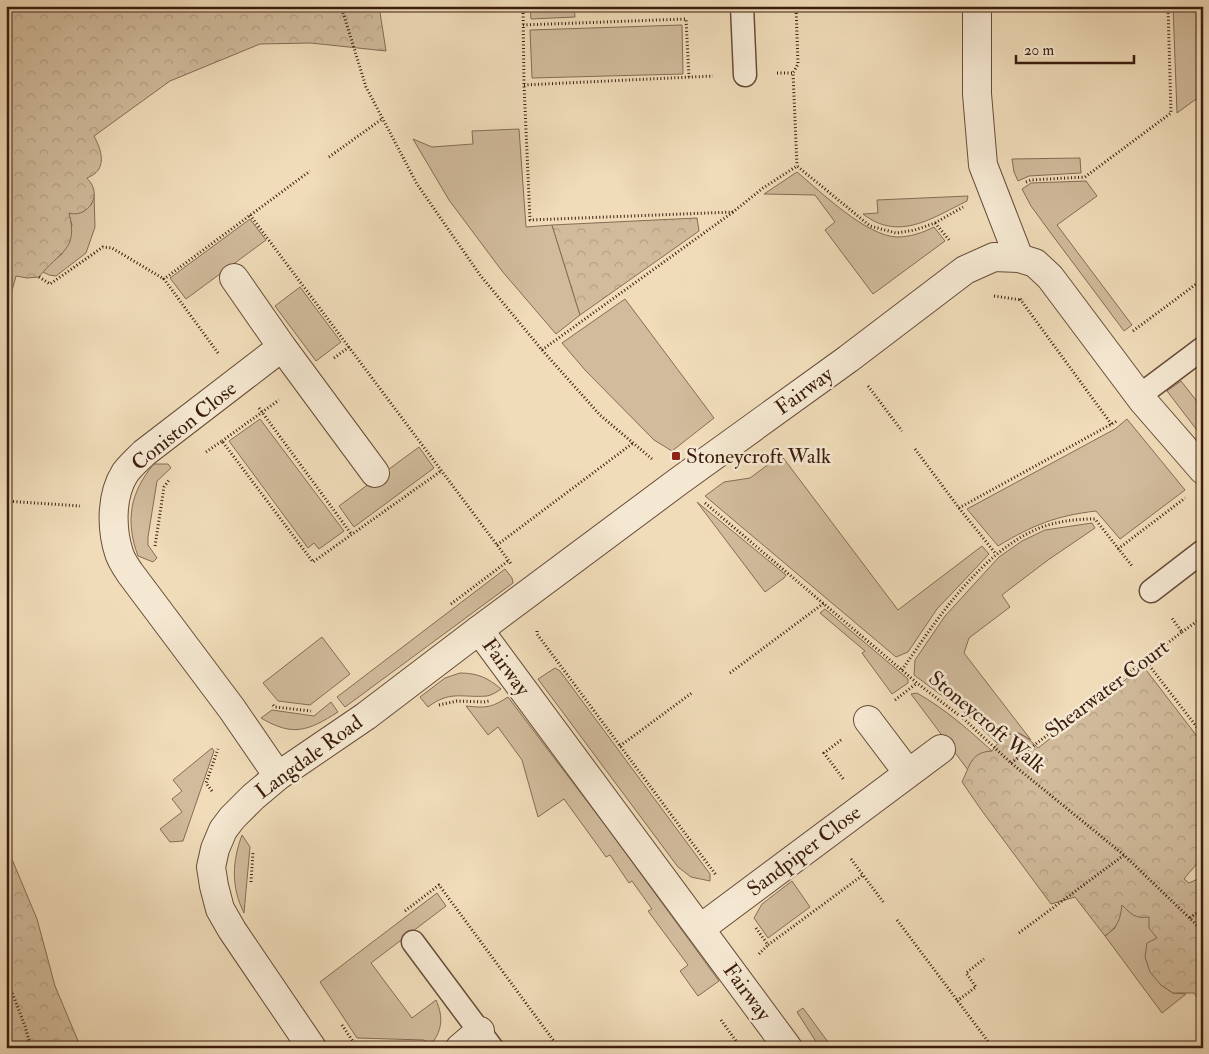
<svg xmlns="http://www.w3.org/2000/svg" width="1209" height="1054" viewBox="0 0 1209 1054" font-family="'IM FELL Double Pica',serif">
<style>
.green{fill:#d1bb9c;stroke:#866c54}
.forest{fill:url(#forest-crowns);stroke:#866c54}
.lines{fill:none;stroke-linecap:round;stroke-linejoin:round}
.service-casing{stroke:#684c38;stroke-width:25}
.minor-casing{stroke:#684c38;stroke-width:30}
.tertiary-casing{stroke:#684c38;stroke-width:30}
.path{stroke:#3b1c0d;stroke-width:3;stroke-dasharray:1 2.5;stroke-linecap:butt}
.service{stroke:#f5e8d2;stroke-width:22}
.minor{stroke:#f5e8d2;stroke-width:28}
.tertiary{stroke:#f5e8d2;stroke-width:28}
.poi-dot{fill:#8f2418;stroke:#f5e8d2;stroke-width:2}
.labels{text-anchor:middle;dominant-baseline:central;stroke-width:5;stroke-linejoin:round;paint-order:stroke}
.street-label{font-size:21px;fill:#3b1c0d;stroke:#f5e8d2}
.poi-label{font-size:21px;fill:#3b1c0d;stroke:#f5e8d2;text-anchor:start}
</style>
<defs>
<pattern id="forest-crowns" width="20" height="18" patternUnits="userSpaceOnUse" patternTransform="scale(1.25)"><rect width="20" height="18" fill="#d1bb9c"/><path d="M2 6a3 3 0 1 1 6 0M12 15a3 3 0 1 1 6 0" fill="none" stroke="#b4a085"/></pattern>
</defs>
<rect width="100%" height="100%" fill="#f0dcb9"/>
<filter id="stains"><feTurbulence type="fractalNoise" baseFrequency=".004" numOctaves="4"/><feColorMatrix values="0 0 0 0 .2 0 0 0 0 .09 0 0 0 0 .02 0 0 0 .5 -.17"/></filter>
<radialGradient id="worn" r=".72"><stop offset=".6" stop-color="#630" stop-opacity="0"/><stop offset="1" stop-color="#630" stop-opacity=".3"/></radialGradient>
<!-- green -->
<path class="green" d="M530 6H574L575 17 531 19Z
M1173 6H1203V94L1177 113Z
M682 25 683 74 532 78 530 30Z
M519 129 526 227 552 225 580 315 556 334 502 271 449 200 413 139 432 147 473 144 472 131Z
M1080 158 1081 173 1029 176 1018 181 1014 172 1012 159Z
M797 172C821 192 866 236 897 237 910 237 922 233 934 227L945 241 873 294 825 230 835 222 815 195 764 194Z
M1086 181 1097 196 1057 225 1132 325 1124 331 1050 232 1031 206 1022 189 1031 183Z
M94 194 95 227 86 253 56 276 49 275 43 272 48 265 62 254 72 225 68 212 91 205Z
M968 196 967 201C932 218 899 242 863 214L878 213 877 200Z
M250 219 266 240 186 299 170 278Z
M300 287 341 342 316 361 275 306Z
M625 299 714 418 672 451 654 440 585 370 562 343Z
M1181 381 1203 409V438L1167 391Z
M260 419 344 531 319 549 314 543 308 548 229 441Z
M1127 419 1185 490 1120 539 1096 511C1055 516 1033 525 998 546L967 509 1115 429Z
M419 447 434 468 354 527 339 506Z
M781 455 898 610 982 546 989 554 937 609 908 652 896 657 705 496 724 482 750 478Z
M154 464H168L171 468 157 481 148 537V545L157 558 153 562 138 556C125 521 130 492 154 464Z
M697 502 786 575 784 578 765 592Z
M1092 523 1095 528 1048 560 1002 595 1010 607 969 638 964 653 1031 740 1019 733 1001 738 997 743 963 711 914 675 915 660 945 616 999 557 1022 541 1045 530Z
M505 569 512 578 513 583 345 707 337 697Z
M825 609 908 679V683L892 694 862 653 865 651 820 613Z
M322 637 350 674 310 705 278 701 263 683Z
M555 668 560 671 710 874V881L691 877 678 867 538 679Z
M460 673C478 673 488 678 501 689 497 692 492 695 487 696 462 698 450 690 428 707L420 697 445 678Z
M917 693C945 709 968 729 992 751 981 752 971 759 968 770L911 694Z
M508 697 608 829 719 981 698 996 680 971 688 965 648 911 652 909 632 881 629 883 610 855 606 857 564 799 538 817 522 760 498 727 488 735 466 706C486 708 491 708 508 697Z
M331 702 338 712C308 731 293 737 261 718L272 710 314 716Z
M212 748 214 751 183 841 170 842 160 829 182 812 172 799 182 791 173 780Z
M242 835 250 847 244 913C231 887 232 862 242 835Z
M792 881 810 907 768 938 754 918 762 904Z
M437 893 446 906 371 963 412 1018 436 1000C444 1018 442 1031 430 1046L424 1040 357 1038 320 982Z
M1122 904 1149 917 1157 938 1161 985 1173 993 1186 994 1162 1013 1105 936 1115 928Z
M803 1008 831 1046 832 1048H820L797 1012Z"/>
<!-- forest -->
<path class="forest" d="M6 6H379L386 51 311 43 260 44 170 81 94 136C102 151 108 170 87 178 88 180 91 182 92 185 100 200 85 218 69 213 79 251 59 251 39 277L27 278 16 276 11 294 12 313 6 317Z
M697 218 699 231 580 315 552 225Z
M1143 666 1203 744V853C1198 864 1192 869 1184 879L1189 883 1200 878 1203 879V1005L1194 993H1173L1161 985 1150 972 1145 957 1147 943 1157 938 1149 928V917C1135 919 1131 914 1122 905 1120 921 1118 926 1105 936L1075 897 1051 904 982 811 962 782C970 765 971 752 992 751 1008 728 1019 728 1038 748Z
M6 845 37 919 55 986 81 1048H6Z"/>
<g class="lines">
<defs>
<path id="service" d="M742 6 745 75
M1139 396 1203 348
M1151 591 1203 551
M413 942 492 1048"/>
<path id="minor" d="M977 6V94L983 165 1019 258
M234 278 282 347
M868 720 908 773
M278 776 232 709 130 573C126 567 121 560 119 553 111 528 111 495 125 473 130 466 138 459 144 453L282 347 375 473
M701 928 941 749
M312 1048 232 930 220 909 214 886 211 867 215 849 223 830 232 818 253 797 278 776 366 716 479 630 679 481 848 359 965 270 994 257 1019 258 1035 263 1050 277 1143 401 1203 470
M460 1048 480 1031"/>
<path id="tertiary" d="M479 630 788 1048"/>
</defs>
<!-- service casing -->
<use href="#service" class="service-casing"/>
<!-- minor casing -->
<use href="#minor" class="minor-casing"/>
<!-- tertiary casing -->
<use href="#tertiary" class="tertiary-casing"/>
<!-- path -->
<path class="path" d="M341 6 366 87 417 184 480 275 542 350 600 415 652 459
M523 6 524 85 530 220 733 212 763 188 797 166 870 226 896 233 915 230 935 223 950 241
M796 6 798 64 793 73 797 166
M523 25 686 19 689 77
M777 73H793
M524 85 713 76
M329 157 382 119
M1026 182 1031 180 1085 177 1171 113 1168 6
M250 215 512 565
M935 223 963 207
M39 277 50 284 103 247 112 248 164 279
M994 296 1022 300
M1020 299 1112 425
M1133 331 1203 279
M542 350 733 212
M218 353 164 279 310 171
M334 358 349 347
M868 386 902 431
M259 408 352 535
M222 441 279 400
M915 449 959 508 1117 421
M206 452 222 441 313 562 441 471
M6 501 80 506
M705 503 917 683 965 720 1011 763 1124 855 1203 931
M959 508 996 554
M497 545 633 443
M155 546 164 487 169 480
M1118 549 1185 498
M451 604 508 561
M537 631V634L716 875
M1182 632 1203 617
M1145 660 1203 735
M902 670C937 619 982 550 1042 527 1059 521 1077 519 1095 519L1132 566
M730 673 824 603
M895 700 917 683
M273 705 275 707 311 711
M439 705 457 701 484 702 489 701
M841 740 824 753 844 780
M620 746 693 692
M1011 763 1182 632 1171 617
M212 791 206 783 218 749
M851 859 863 875
M251 882 253 851
M405 911 439 885 559 1048
M1190 918 1203 908
M897 920 993 1048
M756 928 768 945 863 875 884 903
M1019 933 1124 855
M759 954 768 945
M6 977 25 1026 31 1048
M957 1001 976 987 966 973 984 959
M721 1020 741 1048
M342 1025 354 1043 419 1046 421 1048"/>
<!-- service -->
<use href="#service" class="service"/>
<!-- minor -->
<use href="#minor" class="minor"/>
<!-- tertiary -->
<use href="#tertiary" class="tertiary"/>
</g>
<!-- markers -->
<rect class="poi-dot" x="671" y="451" width="10" height="10" rx="2.5"/>
<g class="labels">
<!-- street labels -->
<g class="street-label">
<text transform="translate(804 391) rotate(-36)">Fairway</text>
<text transform="translate(184 426) rotate(-39)">Coniston Close</text>
<text transform="translate(506 667) rotate(54)">Fairway</text>
<text transform="translate(1107 689) rotate(-37)">Shearwater Court</text>
<text transform="translate(987 722) rotate(40)">Stoneycroft Walk</text>
<text transform="translate(309 757) rotate(-36)">Langdale Road</text>
<text transform="translate(804 851) rotate(-37)">Sandpiper Close</text>
<text transform="translate(747 992) rotate(54)">Fairway</text>
</g>
<!-- poi labels -->
<g class="poi-label">
<text x="686" y="456">Stoneycroft Walk</text>
</g>
</g>
<!-- margin -->
<rect width="1209" height="1054" fill="none" stroke="#f0dcb9" stroke-width="25"/>
<rect x="8" y="8" width="1194" height="1039" fill="none" stroke="#3b1c0d" stroke-width="2.5"/>
<rect x="12" y="12" width="1184" height="1029" fill="none" stroke="#3b1c0d"/>
<!-- scale -->
<path d="M1016 55v8h118v-8" fill="none" stroke="#3b1c0d" stroke-width="2.5"/>
<text x="1024" y="55" font-size="15" fill="#3b1c0d" stroke="#f5e8d2" stroke-width="4" paint-order="stroke">20 m</text>
<rect width="100%" height="100%" filter="url(#stains)"/>
<rect width="100%" height="100%" fill="url(#worn)"/>
</svg>
